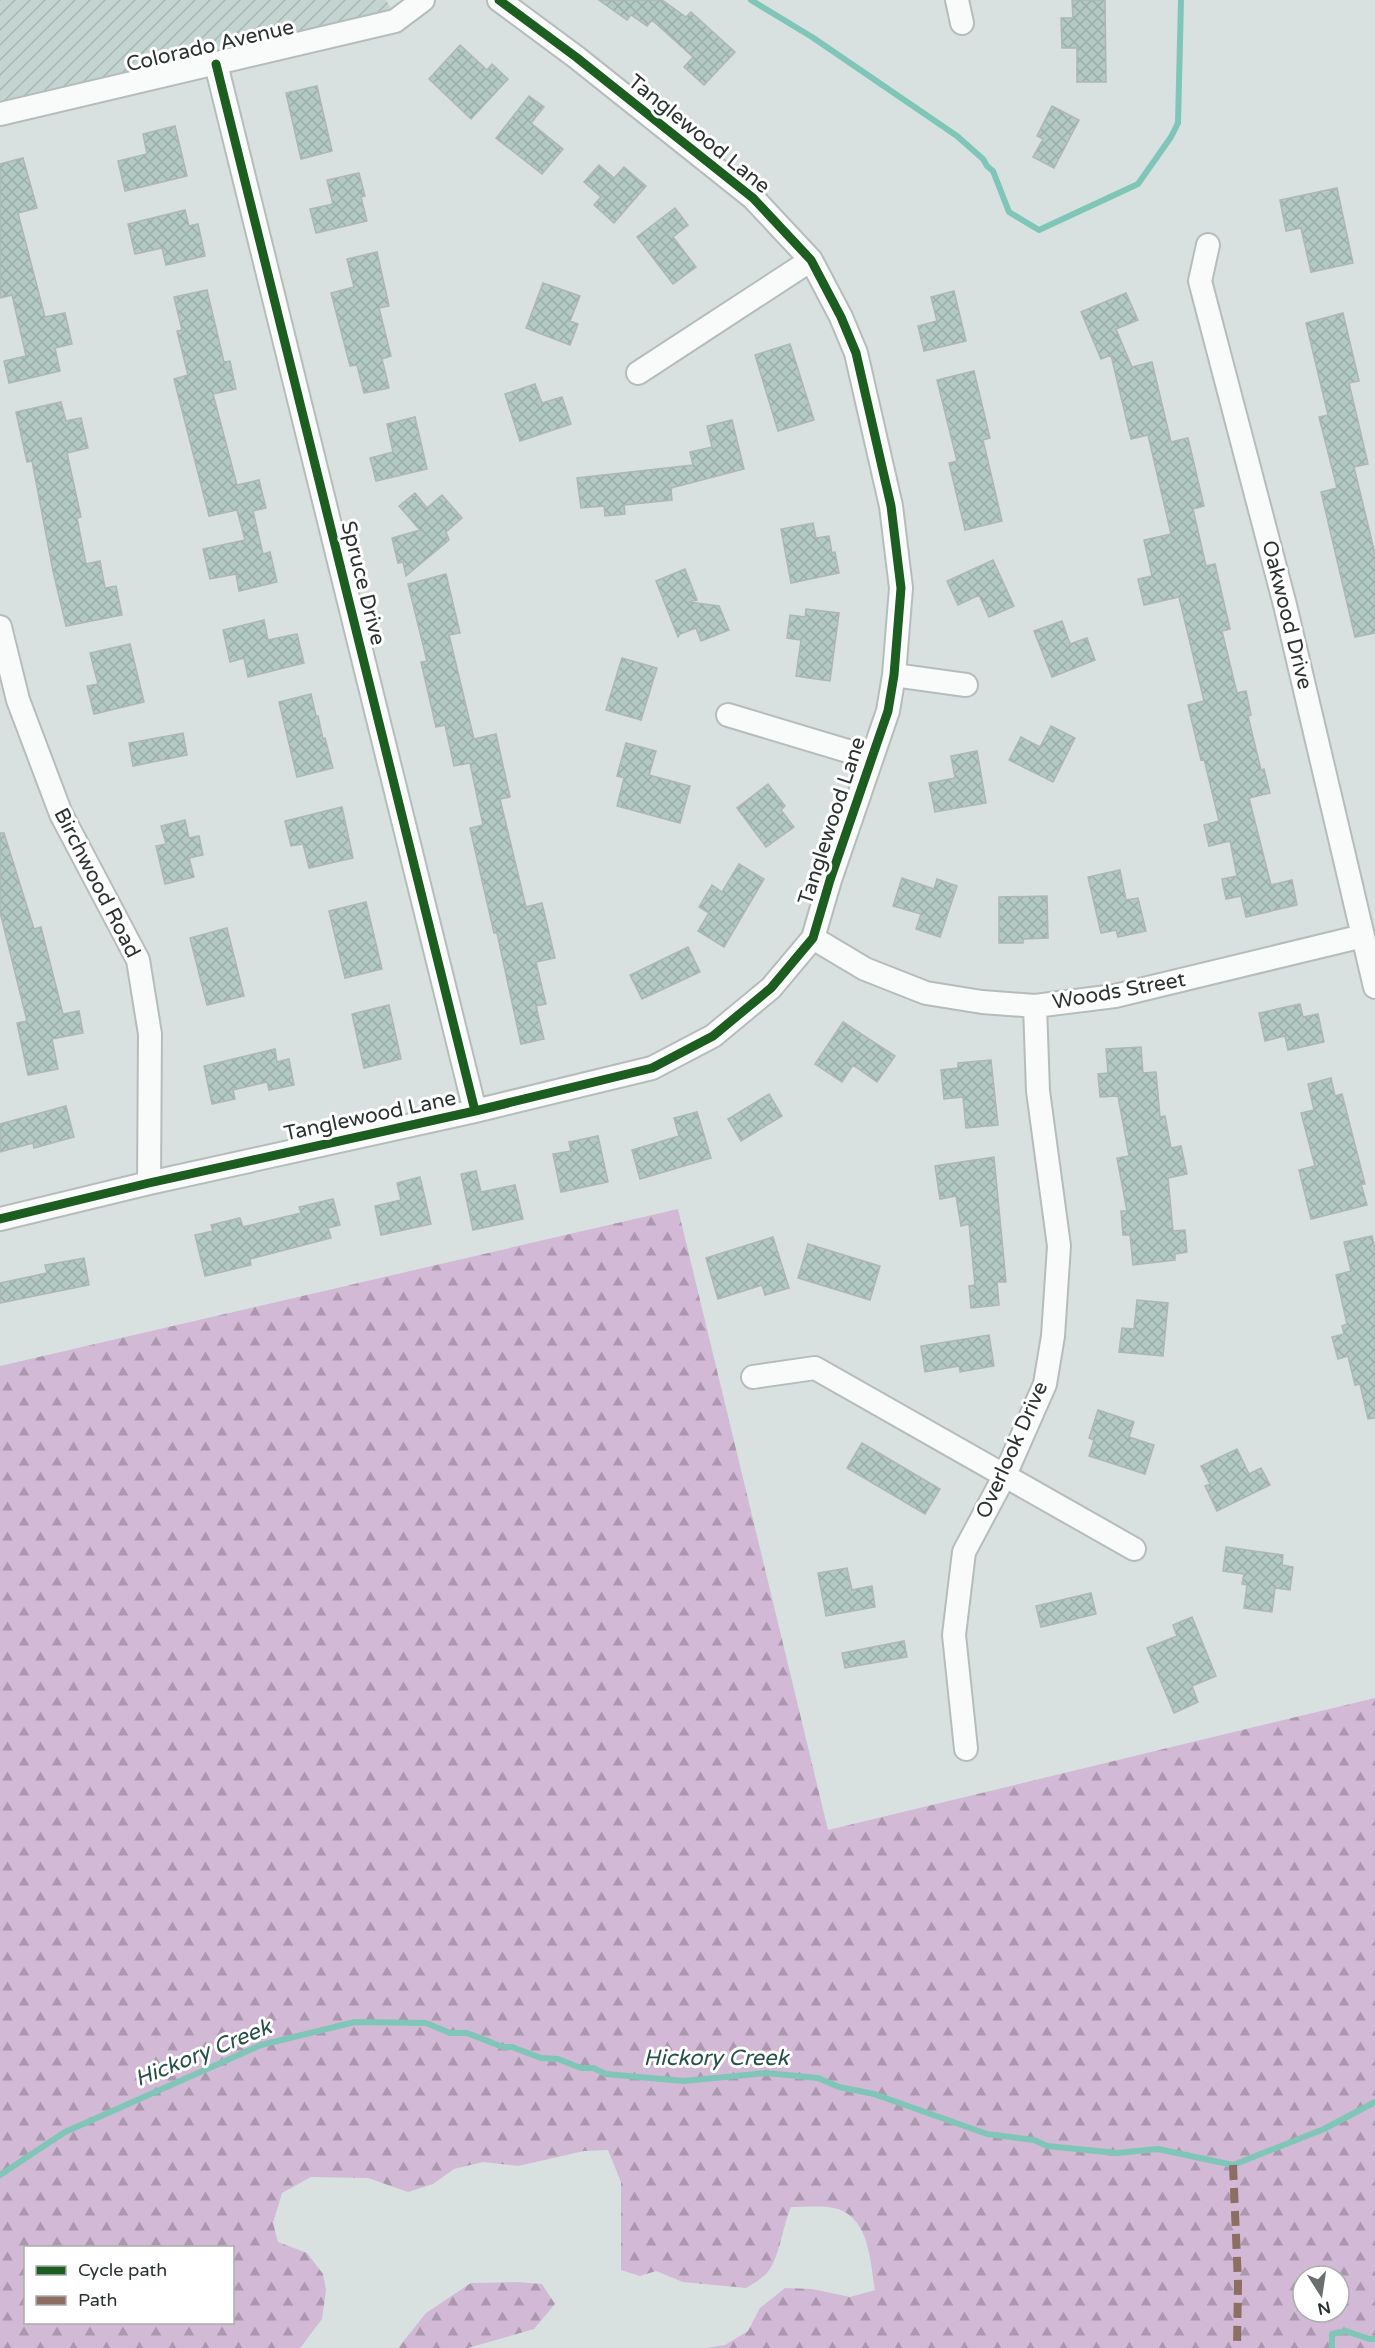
<svg xmlns="http://www.w3.org/2000/svg" width="1375" height="2348" viewBox="0 0 1375 2348" font-family="'Varela Round',sans-serif">
<style>
.industrial{fill:url(#industrial-furrows)}
.forest{fill:url(#forest-firs);fill-rule:evenodd}
.lines{fill:none;stroke-linecap:round;stroke-linejoin:round}
.stream{stroke:#7fc6b8;stroke-width:6}
.building{fill:url(#building-cross-hatch);stroke:#afb6b5;stroke-width:1.5}
.street-casing{stroke:#b5bdbb;stroke-width:26}
.street{stroke:#f9fafa;stroke-width:22}
.quiet{stroke:#8d6e63;stroke-width:8;stroke-dasharray:15 8;stroke-linecap:butt}
.cycleway-casing{stroke:#fff;stroke-width:13}
.cycleway{stroke:#1b5e20;stroke-width:9}
.labels{text-anchor:middle;dominant-baseline:central;stroke-width:6;stroke-linejoin:round;paint-order:stroke}
.street-label{font-size:21px;fill:#2b3230;stroke:#fff}
.water-label{font-size:22px;font-style:italic;fill:#255047;stroke:#fff}
</style>
<defs>
<pattern id="industrial-furrows" width="10" height="10" patternUnits="userSpaceOnUse" patternTransform="scale(1.5)"><rect width="10" height="10" fill="#c4d5d1"/><path d="M-1 1l2-2M0 10L10 0M9 11l2-2" fill="none" stroke="#a9b7b4"/></pattern>
<pattern id="forest-firs" width="22" height="20" patternUnits="userSpaceOnUse" patternTransform="scale(1.5)"><rect width="22" height="20" fill="#d2b9d6"/><path d="M5 1l3.5 6h-7zM16 11l3.5 6h-7z" fill="#ab97ae"/></pattern>
<pattern id="building-cross-hatch" width="8" height="8" patternUnits="userSpaceOnUse" patternTransform="scale(1.5)"><rect width="8" height="8" fill="#b2c9c4"/><path d="M0 0l8 8M0 8l8-8" fill="none" stroke="#99ada9"/></pattern>
</defs>
<rect width="100%" height="100%" fill="#d8e1df"/>
<!-- industrial -->
<path class="industrial" d="M0 0H386L393 12 0 106Z"/>
<!-- forest -->
<path class="forest" d="M678 1209 828 1830 1375 1698V2348H706L725 2345 748 2331 760 2308 785 2288 812 2289 850 2297 875 2290C870 2262 870 2220 838 2209 824 2205 805 2207 791 2207 782 2227 780 2259 766 2274 761 2279 753 2284 746 2288L683 2282 656 2271 640 2276 621 2270V2182L608 2150 584 2151 518 2166 483 2162 454 2169 433 2184 408 2192 368 2178 311 2177 282 2193 273 2223 278 2242 307 2253 323 2274 326 2290 322 2319 300 2348H0V1366ZM26 2248H232V2322H26ZM1303 2276H1339V2312H1303Z
M517 2282 542 2284 555 2304 534 2329 468 2348H398L426 2313 471 2283Z"/>
<g class="lines">
<!-- stream -->
<path class="stream" d="M751 0 812 37 957 136 983 159 987 166 993 171 1009 212 1039 230 1138 184 1171 137 1178 123 1181 0
M0 2175 65 2132 261 2045 355 2022 426 2023 450 2033H467L503 2047H512L541 2058 558 2059 581 2068H593L606 2074 684 2081 766 2073 818 2078 839 2087 874 2094 987 2134 1034 2140 1047 2146 1117 2153 1158 2149 1233 2165 1324 2129 1375 2102
M1332 2348V2334L1346 2331 1369 2339H1375"/>
</g>
<!-- building -->
<path class="building" d="M599 0H662L686 17 691 12 735 52 704 85 684 67 693 57 652 20 647 26 631 15 627 20Z
M1072 0H1105L1106 82H1077V48H1062L1061 18H1073Z
M460 45 487 70 492 64 508 79 471 119 429 79Z
M317 86 332 151 301 159 286 93Z
M529 96 544 107 531 123 563 149 542 174 496 138Z
M1052 106 1079 120 1054 168 1033 157 1043 139 1037 136Z
M175 126 187 176 125 191 118 161 147 154 143 134Z
M23 158 37 208 18 213 45 317 65 313 72 344 55 348 60 371 9 383 4 361 26 356 12 295 0 298V164Z
M599 165 614 178 624 167 646 186 614 223 594 205 601 197 584 182Z
M359 173 365 196 361 197 367 221 316 233 310 209 333 204 327 180Z
M1337 188 1353 263 1311 272 1301 228 1286 231 1280 200Z
M675 208 688 225 673 237 696 267 673 284 637 237Z
M185 210 189 226 198 224 205 256 166 265 162 248 135 254 128 224Z
M377 252 389 306 379 308 391 356 382 359 389 388 364 393 357 365 350 366 331 293 354 287 347 259Z
M543 283 580 296 570 321 578 324 570 345 526 328Z
M207 290 224 362 230 361 236 389 213 394 237 485 259 480 266 508 253 511 263 554 270 552 277 582 239 591 236 574 210 579 203 549 245 540 237 510 209 516 174 379 188 375 177 331 182 330 174 297Z
M954 291 966 341 924 351 918 326 937 321 931 297Z
M1126 293 1138 320 1116 329 1132 367 1152 362 1171 442 1188 438 1204 506 1193 509 1206 566 1215 564 1230 629 1222 631 1237 693 1246 691 1251 715 1248 716 1261 770 1264 769 1270 793 1249 798 1271 885 1292 880 1297 905 1246 917 1241 896 1226 899 1222 879 1237 876 1230 841 1209 846 1204 825 1219 821 1204 759 1201 760 1188 705 1204 701 1179 597 1144 605 1138 579 1152 576 1144 540 1171 534 1148 435 1131 439 1111 355 1101 359 1081 312Z
M1343 313 1359 381 1349 383 1368 464 1354 467 1375 554V633L1355 637 1321 492 1337 488 1319 417 1328 415 1306 323Z
M790 344 814 420 778 431 755 355Z
M974 371 990 438 983 440 1002 521 965 530 949 463 957 461 937 380Z
M535 384 542 403 562 397 571 424 520 441 505 394Z
M61 402 66 421 81 418 88 448 67 453 81 517 77 518 86 564 100 561 105 588 116 586 122 615 66 626 53 571 32 461 27 462 16 412Z
M415 417 427 469 376 481 370 458 393 452 387 424Z
M732 420 744 469 671 488 672 500 624 505 625 514 605 516 604 506 581 508 577 478 693 465 690 452 712 447 707 426Z
M415 493 427 508 442 495 462 518 446 532 449 540 406 576 403 562 398 563 392 538 420 530 399 506Z
M813 523 816 538 829 536 832 553 835 552 839 573 791 583 781 529Z
M993 560 1014 606 989 617 979 595 958 605 947 581Z
M685 569 697 600 689 602 719 606 729 630 701 641 696 628 680 634 678 637 656 581Z
M446 574 460 633 449 635 474 739 496 734 510 797 500 799 526 907 542 903 555 958 536 962 546 1004 536 1006 544 1039 521 1044 497 933H494L470 828 483 825 470 763 454 766 445 725 436 727 421 662 427 661 408 584Z
M806 609 839 613 830 681 796 676 801 640 787 638 790 615 805 617Z
M264 620 268 640 297 634 304 663 248 677 244 658 230 662 223 630Z
M1062 621 1070 644 1087 638 1095 660 1052 677 1034 631Z
M130 644 144 702 94 714 87 686 98 684 90 653Z
M622 658 657 668 641 720 606 710Z
M311 694 316 716H318L323 739 325 738 333 768 297 777 279 702Z
M1051 726 1075 738 1053 782 1009 760 1021 737 1040 747Z
M183 733 187 755 133 766 129 743Z
M626 743 656 751 649 775 690 786 680 823 617 806 624 778 617 776Z
M977 751 986 803 935 812 929 783 955 778 951 756Z
M768 784 785 806 781 810 794 827 766 847 737 808Z
M342 807 353 858 309 868 303 844 291 846 285 821Z
M185 820 189 838 199 836 203 855 189 858 194 877 165 884 156 846 166 844 161 826Z
M0 833H4L34 929 41 927 63 1014 79 1011 83 1033 52 1039 58 1069 28 1075 17 1023 27 1021 0 912Z
M739 864 764 879 724 947 698 931 709 913 699 907 712 885 722 892Z
M1120 870 1126 900 1138 898 1146 931 1118 937 1116 930 1101 933 1088 877Z
M902 878 934 889 937 879 957 886 940 937 916 929 921 914 893 906Z
M1047 896 1048 938 1023 939V943H999V897Z
M366 902 382 969 345 978 329 911Z
M227 928 244 996 207 1005 190 938Z
M688 947 700 972 642 999 630 975Z
M1300 1004 1303 1017 1318 1014 1324 1042 1288 1050 1285 1036 1265 1041 1259 1013Z
M389 1005 401 1059 364 1068 352 1014Z
M843 1022 895 1056 877 1082 853 1065 842 1082 815 1064Z
M1141 1047 1143 1073 1156 1072 1160 1117 1165 1116 1171 1148 1181 1146 1187 1174 1168 1178 1173 1231 1185 1230 1187 1252 1175 1254V1260L1133 1265 1130 1235H1123L1121 1211H1127L1117 1158 1129 1156 1118 1096 1100 1097 1098 1074 1108 1073 1106 1049Z
M275 1049 277 1062 289 1059 294 1085 269 1090 267 1082 233 1090 235 1099 212 1104 204 1066Z
M991 1060 998 1125 966 1128 963 1097 944 1099 941 1070 958 1068V1063Z
M1331 1078 1335 1096 1342 1094 1365 1184H1361L1367 1205 1311 1219 1299 1170 1315 1166 1301 1113 1314 1110 1308 1084Z
M769 1094 782 1116 741 1141 728 1119Z
M66 1106 74 1137 34 1148 33 1143 0 1152V1124Z
M697 1112 711 1158 640 1179 632 1150 679 1136 674 1118Z
M598 1136 608 1182 561 1192 553 1154 571 1151 569 1142Z
M994 1157 1006 1282H997L999 1305 971 1308 969 1286 975 1285 969 1224 961 1226 956 1196 940 1199 935 1166Z
M476 1171 481 1192 515 1185 523 1219 473 1230 461 1174Z
M420 1177 431 1224 381 1235 375 1206 401 1200 397 1183Z
M333 1199 340 1225 328 1228 331 1238 250 1259 251 1265 205 1276 195 1235 213 1231 211 1225 240 1218 243 1227 301 1213 299 1207Z
M1372 1236 1375 1249V1418L1368 1419 1360 1384 1355 1385 1348 1356 1338 1359 1332 1337 1344 1334 1342 1326 1347 1324 1336 1275 1351 1271 1344 1242Z
M773 1237 789 1288 765 1295 762 1285 718 1299 706 1258Z
M808 1244 880 1266 870 1300 798 1278Z
M84 1258 89 1285 0 1303V1283L47 1273 45 1265Z
M1137 1300 1168 1303 1163 1356 1119 1352 1122 1328 1134 1329Z
M989 1335 994 1366 960 1372 959 1366 925 1372 921 1346Z
M1098 1410 1134 1422 1129 1437 1154 1445 1145 1474 1089 1456 1094 1440 1089 1438Z
M862 1443 940 1489 925 1514 847 1468Z
M1237 1449 1249 1474 1261 1468 1270 1485 1217 1511 1205 1486 1210 1484 1201 1466Z
M1226 1547 1283 1555 1282 1565 1293 1567 1290 1590 1275 1588 1272 1612 1244 1608 1247 1585 1242 1584 1244 1574 1223 1571Z
M847 1568 852 1590 872 1586 875 1607 826 1616 818 1573Z
M1091 1593 1096 1614 1041 1627 1036 1606Z
M1192 1617 1216 1676 1192 1686 1198 1702 1174 1713 1147 1648 1177 1636 1173 1625Z
M904 1641 907 1657 845 1668 842 1653Z"/>
<g class="lines">
<defs>
<path id="street" d="M957 0 962 23
M216 64 475 1111
M0 114 395 21 423 0
M1208 245 1200 281 1285 605 1375 987
M638 373 811 260
M0 627 18 700 61 814 138 960 150 1034 149 1183
M894 675 966 685
M728 715 871 758
M813 938 865 969 926 993 982 1002 1035 1006 1115 996 1363 936
M0 1219 149 1183 475 1111 652 1068 713 1036 771 988 813 938 830 880 888 711 894 675 901 588 891 506 856 353 841 317 811 260 753 198 576 57 499 0
M753 1377 815 1368 1134 1549
M966 1749 954 1635 964 1552 1005 1475 1045 1384 1053 1336 1059 1246 1038 1091 1035 1006"/>
</defs>
<!-- street casing -->
<use href="#street" class="street-casing"/>
<!-- street -->
<use href="#street" class="street"/>
<!-- quiet -->
<path class="quiet" d="M1233 2165 1238 2283 1237 2348"/>
<defs>
<path id="cycleway" d="M216 64 475 1111
M0 1219 149 1183 475 1111 652 1068 713 1036 771 988 813 938 830 880 888 711 894 675 901 588 891 506 856 353 841 317 811 260 753 198 576 57 499 0"/>
</defs>
<!-- cycleway casing -->
<use href="#cycleway" class="cycleway-casing"/>
<!-- cycleway -->
<use href="#cycleway" class="cycleway"/>
</g>
<g class="labels">
<!-- street labels -->
<g class="street-label">
<text transform="translate(210 46) rotate(-13)">Colorado Avenue</text>
<text transform="translate(699 134) rotate(39)">Tanglewood Lane</text>
<text transform="translate(363 583) rotate(76)">Spruce Drive</text>
<text transform="translate(1287 615) rotate(76)">Oakwood Drive</text>
<text transform="translate(832 821) rotate(-72)">Tanglewood Lane</text>
<text transform="translate(97 883) rotate(63)">Birchwood Road</text>
<text transform="translate(1119 991) rotate(-10)">Woods Street</text>
<text transform="translate(370 1116) rotate(-12)">Tanglewood Lane</text>
<text transform="translate(1012 1450) rotate(-66)">Overlook Drive</text>
</g>
<!-- water labels -->
<g class="water-label">
<text transform="translate(203 2053) rotate(-22)">Hickory Creek</text>
<text x="716" y="2058">Hickory Creek</text>
</g>
</g>
<!-- legend -->
<rect x="24" y="2246" width="210" height="78" fill="#ffffff" stroke="#aaadac" stroke-width="1.5"/>
<rect x="36" y="2266" width="30" height="9" fill="#1b5e20" stroke="#aaadac" stroke-width="1.5"/>
<text x="78" y="2276" font-size="18" fill="#2b3230">Cycle path</text>
<rect x="36" y="2296" width="30" height="9" fill="#8d6e63" stroke="#aaadac" stroke-width="1.5"/>
<text x="78" y="2306" font-size="18" fill="#2b3230">Path</text>
<!-- north arrow -->
<g transform="translate(1321 2294) rotate(168)"><circle r="28" fill="#ffffff" stroke="#aaadac" stroke-width="1.5"/>
<path d="M0-4.5L10 22L0 15L-10 22Z" fill="#686f6d"/>
<text y="-9" font-size="16" font-weight="bold" text-anchor="middle" fill="#2b3230">N</text>
</g>
</svg>
